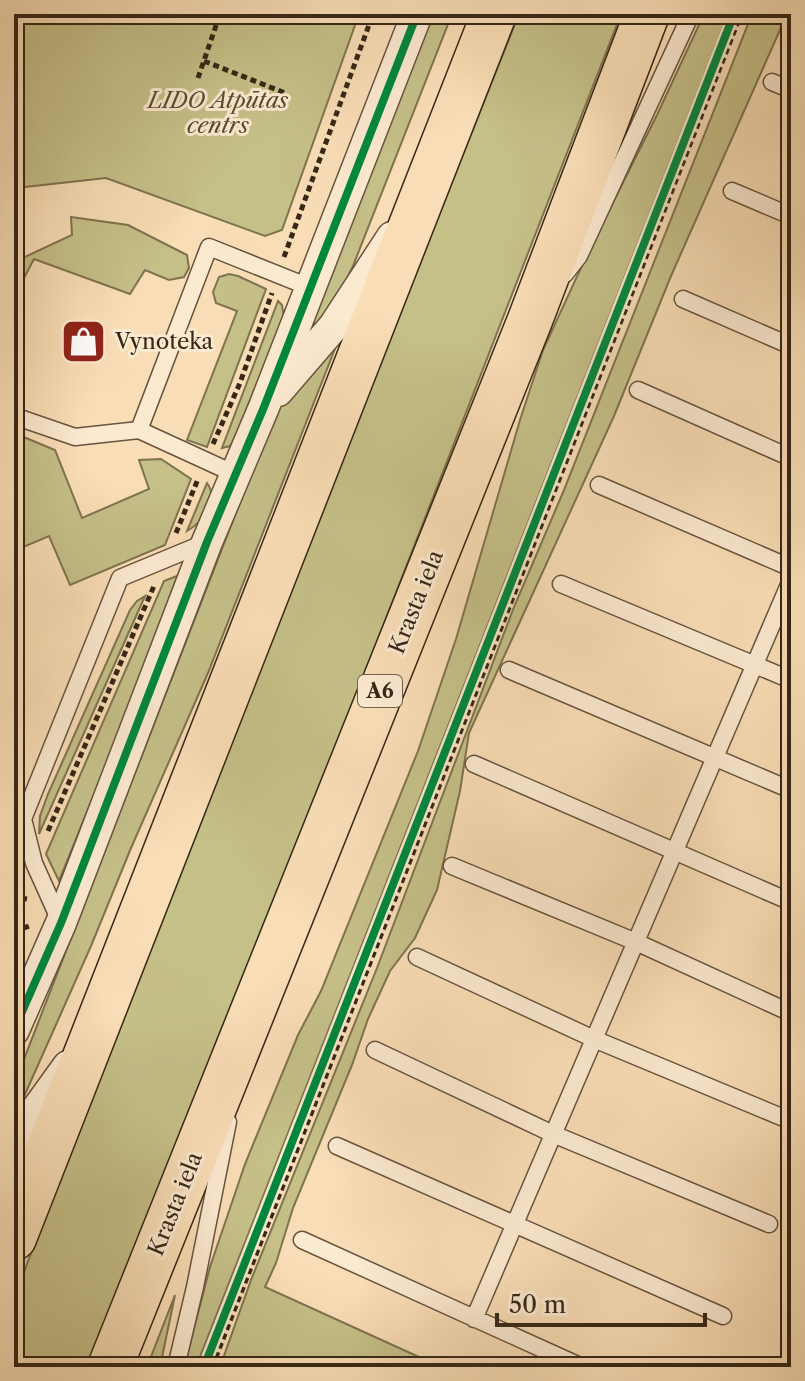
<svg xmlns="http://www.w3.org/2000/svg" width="805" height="1381" viewBox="0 0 805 1381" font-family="'Libre Caslon Text',serif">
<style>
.green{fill:#c5bf88;stroke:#7e734f;stroke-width:2}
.water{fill:#a1bab8;stroke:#767f77;stroke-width:2}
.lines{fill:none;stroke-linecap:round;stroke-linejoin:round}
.lane-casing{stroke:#67543e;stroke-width:19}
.street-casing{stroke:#67543e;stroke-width:33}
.highway-casing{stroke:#362716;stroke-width:47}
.path{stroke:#362716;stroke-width:5;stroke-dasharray:6 4;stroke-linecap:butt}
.lane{stroke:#fbe9d0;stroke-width:16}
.street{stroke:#fbe9d0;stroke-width:30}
.highway{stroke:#f9ddb6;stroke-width:44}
.cycleway-casing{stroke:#fbe9d0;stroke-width:13}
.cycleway{stroke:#00873e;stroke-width:8}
.labels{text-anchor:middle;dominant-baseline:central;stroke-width:6;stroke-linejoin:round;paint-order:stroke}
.shield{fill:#fbe9d0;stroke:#71614e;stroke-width:2}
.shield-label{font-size:20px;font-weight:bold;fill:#362716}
.park-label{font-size:22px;font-style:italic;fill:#5a4d32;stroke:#fbe9d0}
.poi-label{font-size:22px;fill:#362716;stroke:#fbe9d0;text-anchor:start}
.street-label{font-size:22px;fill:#362716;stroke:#fbe9d0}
</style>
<rect width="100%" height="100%" fill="#f9ddb6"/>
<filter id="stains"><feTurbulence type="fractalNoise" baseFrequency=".0025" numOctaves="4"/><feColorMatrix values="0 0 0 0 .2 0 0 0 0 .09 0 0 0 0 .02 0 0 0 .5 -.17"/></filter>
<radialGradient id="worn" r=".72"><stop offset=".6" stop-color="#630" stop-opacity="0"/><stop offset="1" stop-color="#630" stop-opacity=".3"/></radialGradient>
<!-- green -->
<path class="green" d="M14 14H359L282 230 265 236 106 178 25 187 14 191Z
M432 14H452L353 266 339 295 316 324 313 323 314 317Z
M519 14H621L149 1228 88 1367H14V1301L28 1261 227 747Z
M704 14H728L196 1367H184L210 1267 245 1164 298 1035 321 991 418 751 456 639 520 420 543 350 592 244 657 115Z
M752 14H787L671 276 614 416 469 733 460 791 437 890 415 938 390 971 368 1019 352 1065 293 1208 276 1263 265 1287 441 1367H220L251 1280 377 968 514 607 564 490Z
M71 217 128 225 187 255 189 268 184 277 169 280 145 270 130 294 34 259 14 297V262L72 235Z
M229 274 238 276 266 289 207 447 187 440 237 311 216 303 213 292 219 277Z
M278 301 282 305 284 317 235 440 230 446 222 448Z
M338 341 208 673 131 848 91 946 14 1119V1085L275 412Z
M14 433 55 450 82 518 149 489 139 460 161 459 191 479 165 545 70 585 49 536 14 551Z
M207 483C220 502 204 521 187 531Z
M177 576 181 580 59 881 46 854 164 581Z
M145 596 39 834 40 816 48 794 130 610 137 601Z
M175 1295 160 1367H147Z"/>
<!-- water -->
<path class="water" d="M791 1337V1367H775Z"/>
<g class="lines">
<defs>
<path id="lane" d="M772 82 791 90
M732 191 791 216
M565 274 579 256 691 14
M683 299 791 346
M638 390 791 458
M14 416 75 437 139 430
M235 474 139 430 209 247 309 287
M599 485 791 568
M561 584 791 680
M509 670 791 790
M474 764 791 902
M452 866 636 942 791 1013
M60 921 34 863 23 819 120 578 207 542
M417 957 594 1039 791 1121
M375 1050 553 1134 769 1224
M337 1146 723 1316
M302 1240 582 1367
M474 1319 791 580
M176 1367 195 1287 228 1122"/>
<path id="street" d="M278 391 334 326 392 237
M14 1030 61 923 207 542 264 407 417 14
M14 1149 29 1120 68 1066"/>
<path id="highway" d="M14 1238 494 14
M110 1367 530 320 647 14"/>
</defs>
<!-- lane casing -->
<use href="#lane" class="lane-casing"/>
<!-- street casing -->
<use href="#street" class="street-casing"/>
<!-- highway casing -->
<use href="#highway" class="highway-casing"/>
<!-- path -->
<path class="path" d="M204 61 285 93
M198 78 220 14
M284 257 373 14
M213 444 240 383 272 293
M176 533 198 479
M48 831 154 586
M14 897 27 899
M14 932 29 926
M212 1367 741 14"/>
<!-- lane -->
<use href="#lane" class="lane"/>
<!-- street -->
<use href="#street" class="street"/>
<!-- highway -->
<use href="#highway" class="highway"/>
<defs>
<path id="cycleway" d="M14 1030 61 923 207 542 264 407 417 14
M204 1367 734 14"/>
</defs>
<!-- cycleway casing -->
<use href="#cycleway" class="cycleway-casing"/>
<!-- cycleway -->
<use href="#cycleway" class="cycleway"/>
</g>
<!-- icons -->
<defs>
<symbol id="shop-square" viewBox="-11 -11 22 22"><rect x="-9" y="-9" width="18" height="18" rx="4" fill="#8f2418" stroke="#fbe9d0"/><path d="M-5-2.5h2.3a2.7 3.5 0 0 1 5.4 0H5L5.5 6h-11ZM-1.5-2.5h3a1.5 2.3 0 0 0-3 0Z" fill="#fff"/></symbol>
</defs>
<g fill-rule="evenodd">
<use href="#shop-square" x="58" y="316" width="51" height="51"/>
</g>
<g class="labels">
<!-- shield labels -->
<rect class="shield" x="358" y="675" width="44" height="32" rx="6"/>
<g class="shield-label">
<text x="380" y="691">A6</text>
</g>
<!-- park labels -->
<g class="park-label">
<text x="218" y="100">LIDO Atpūtas<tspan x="218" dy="25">centrs</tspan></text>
</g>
<!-- poi labels -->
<g class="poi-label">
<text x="115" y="341">Vynoteka</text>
</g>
<!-- street labels -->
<g class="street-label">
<text transform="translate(416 602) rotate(-68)">Krasta iela</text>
<text transform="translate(175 1204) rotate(-68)">Krasta iela</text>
</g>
</g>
<!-- margin -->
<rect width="805" height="1381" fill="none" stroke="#f9ddb6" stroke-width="48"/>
<rect x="16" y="16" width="773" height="1349" fill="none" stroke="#362716" stroke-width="4"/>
<rect x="24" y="24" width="757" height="1333" fill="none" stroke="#362716" stroke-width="2"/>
<!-- scale -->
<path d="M497 1313v12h208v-12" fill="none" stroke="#362716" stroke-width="4"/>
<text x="509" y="1313" font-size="24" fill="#362716" stroke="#fbe9d0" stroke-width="6" paint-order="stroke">50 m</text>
<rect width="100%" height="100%" filter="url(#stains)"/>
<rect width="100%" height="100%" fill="url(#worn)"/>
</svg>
